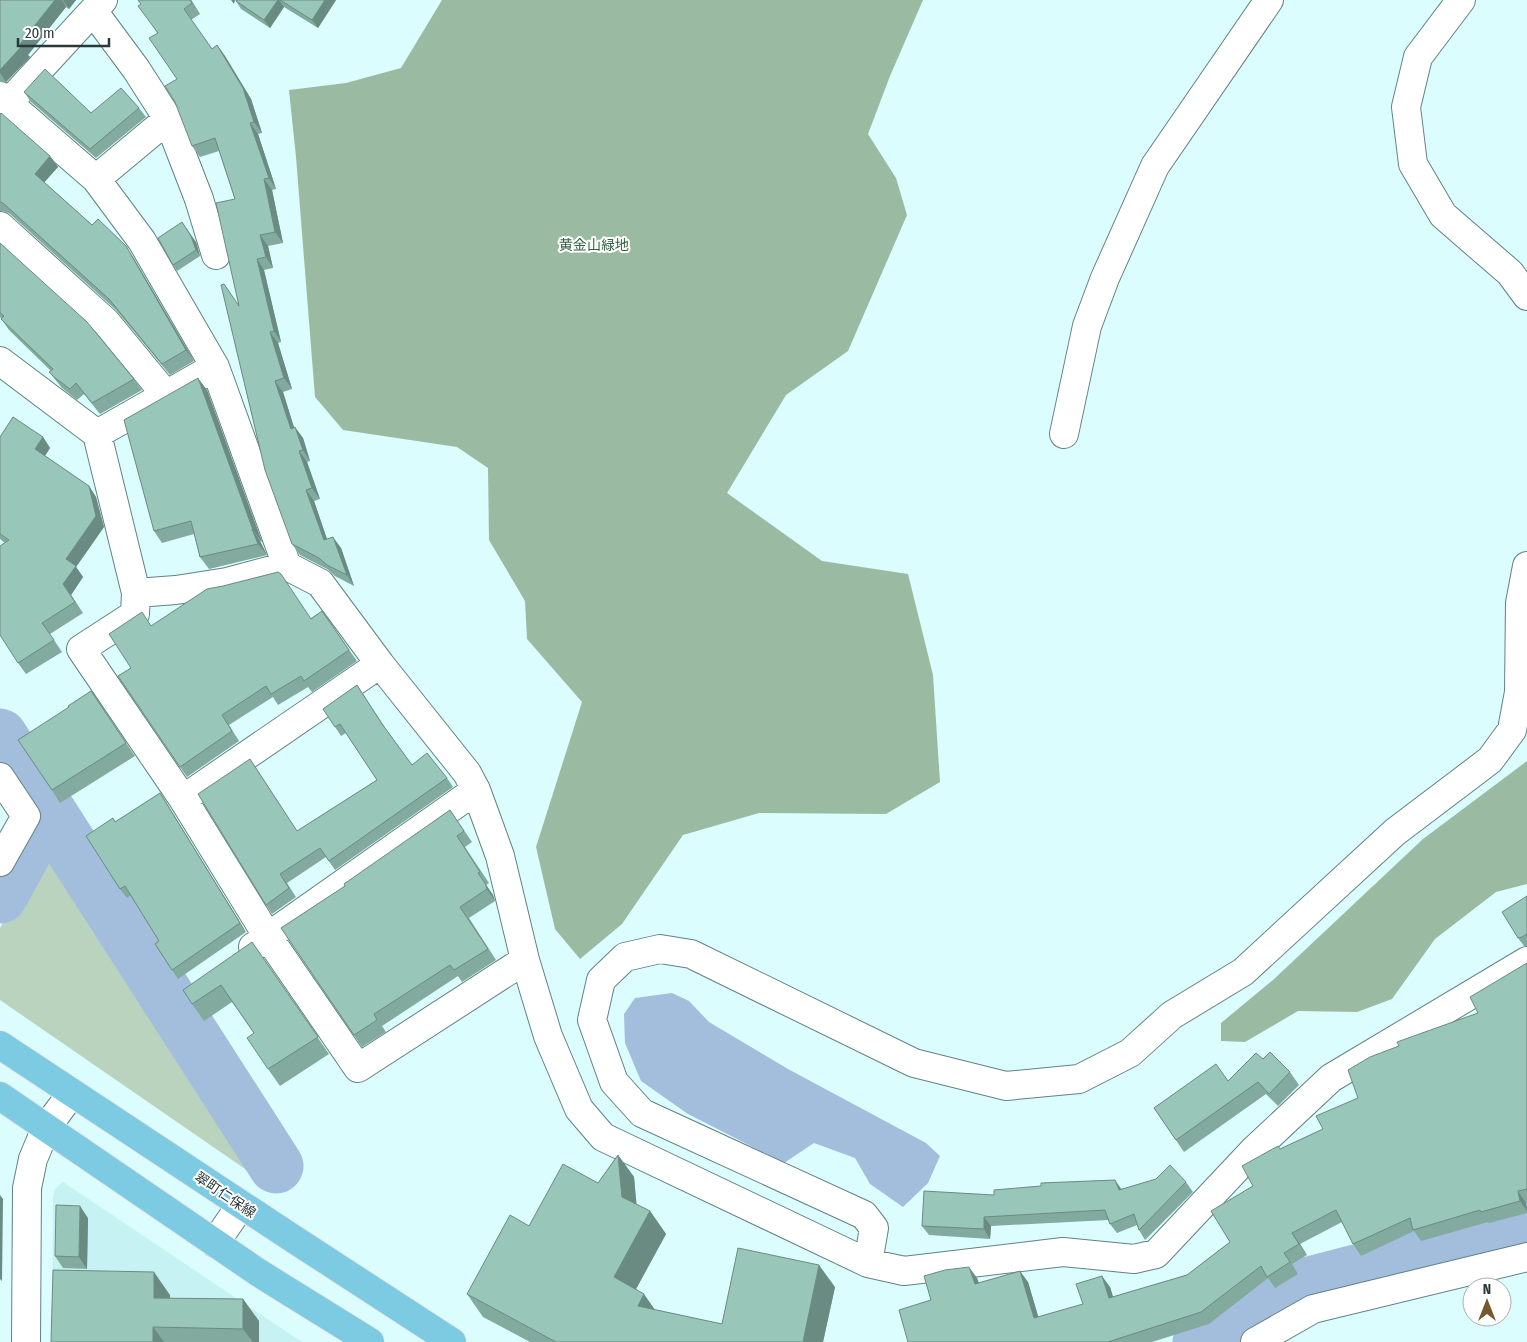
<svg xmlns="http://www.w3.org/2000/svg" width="1527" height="1342" viewBox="0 0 1527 1342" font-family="'Fira Sans Condensed','Noto Sans JP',sans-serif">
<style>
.built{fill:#c7f2f4}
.green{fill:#b9d3be}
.forest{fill:#9abba1}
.water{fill:#a2bedc}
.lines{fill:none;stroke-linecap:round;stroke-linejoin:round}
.river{stroke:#a2bedc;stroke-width:55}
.minor-casing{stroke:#638183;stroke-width:30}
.primary-casing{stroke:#e6e7e7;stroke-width:30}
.minor{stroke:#fff;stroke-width:28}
.primary{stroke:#7dcbe3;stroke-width:28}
.wall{fill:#83aa9e}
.shaded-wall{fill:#6a8b81}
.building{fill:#98c6b8;stroke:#6a8b81}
.labels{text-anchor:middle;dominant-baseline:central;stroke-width:4;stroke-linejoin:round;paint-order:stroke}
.park-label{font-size:14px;fill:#30633e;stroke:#fff}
.street-label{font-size:14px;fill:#2b3839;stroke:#fff}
</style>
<rect width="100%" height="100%" fill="#dbfdfe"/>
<!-- built -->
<path class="built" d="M63 1182 302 1342H52L53 1197 55 1189Z"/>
<!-- green -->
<path class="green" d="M53 851 266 1174 261 1180 0 1000V928L38 856Z"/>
<!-- forest -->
<path class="forest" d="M442 0H923L890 76 868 134 896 178 907 215 848 351 786 395 727 493 822 561 908 574 933 675 940 782 886 814 759 813 683 835 622 924 580 959 555 929 536 847 582 702 527 639 525 601 489 540 488 468 457 447 343 430 315 397 296 157 289 90 346 83 401 68Z
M1527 761V884L1496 892 1435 939 1392 999 1357 1012 1298 1011 1245 1042 1221 1041V1023L1273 980 1423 839Z"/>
<!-- water -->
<path class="water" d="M672 993 689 1001 709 1022 788 1069 926 1143 940 1156 928 1183 903 1207 870 1184 855 1158 814 1143 784 1163 688 1114 641 1081 625 1043 624 1014 635 998Z"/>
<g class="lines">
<!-- river -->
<path class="river" d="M0 736 276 1166
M0 896 29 843 53 819
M1200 1342 1210 1339 1310 1284 1527 1228"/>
<defs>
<path id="minor" d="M1461 0 1418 57 1406 107 1413 164 1443 215 1510 273 1527 296
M93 11 136 69 168 119 199 199 216 255
M0 96 96 179 142 241 215 367 287 566
M0 112 103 0
M96 179 168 119
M0 226 106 322 166 395
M0 361 97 434 136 593 135 614 81 649 183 799 268 937 358 1068 525 960
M97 434 215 367
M1064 434 1087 326 1105 278 1155 166 1269 0
M136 593 176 590 227 582 287 566 320 583 380 664 467 773 476 790 500 856 525 960 548 1036 579 1109 603 1137 868 1263 904 1271 1063 1252 1134 1259 1156 1254 1253 1151 1331 1078 1527 961
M0 777 26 816 0 862
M183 799 380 664
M253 947 476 790
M215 1243 241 1205
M868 1263 874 1228 864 1215 642 1113 614 1082 592 1020 601 980 625 957 660 949 691 954 914 1063 1006 1086 1079 1079 1130 1053 1172 1015 1243 972 1395 832 1490 760 1512 730 1519 692 1520 603 1527 566
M26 1342 27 1188 33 1159 46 1128 72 1093
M1255 1342 1313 1309 1527 1257"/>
<path id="primary" d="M0 1045 289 1236 452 1342
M0 1096 259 1273 370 1342"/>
</defs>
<!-- minor casing -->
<use href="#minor" class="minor-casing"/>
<!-- primary casing -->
<use href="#primary" class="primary-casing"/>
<!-- minor -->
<use href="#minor" class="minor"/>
<!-- primary -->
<use href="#primary" class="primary"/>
</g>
<!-- wall -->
<path class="wall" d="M0 0H76L69 9 66 7 28 55 30 57 6 82H0Z
M191 0 200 14 191 20 212 49 217 45 225 56 251 99 262 133 258 134 276 189 272 190 283 243 268 246 273 268 264 270 281 342 278 343 292 389 283 392 294 428 303 438 310 461 307 462 320 499 314 501 327 539 341 548 354 586 335 576 327 569 300 555 292 544 238 306 235 199 219 151 200 157 192 146 177 79 157 33 141 4Z
M236 0H336L318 28 284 7 270 28 241 9 236 1Z
M24 92 91 113 139 108 146 117 96 158 31 102Z
M0 114 50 156 58 167 44 182 92 225 133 257 194 361 170 375 116 310 10 214 3 211H0Z
M196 242 200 256 177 271 173 265Z
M0 243 134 379 142 390 100 414 84 394 77 400 62 388 49 372 51 371 9 330 0 317Z
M207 390 262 542 260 541 267 555 209 569 200 557 194 534 162 543 154 531Z
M0 437H43L50 448 45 456 89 486 96 497 104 527 76 567 83 577 71 595 83 613 50 634 62 652 26 674 18 663 5 543 0 539Z
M322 611 357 661 312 692 308 687 278 705 273 697 229 725 239 741 187 777 118 676 131 668 311 618Z
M357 685 386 729 412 765 447 778 453 787 335 870 326 857 287 883 296 897 272 914 266 905 256 768 297 831 377 780 346 733 341 736 323 709Z
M91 691 135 756 60 803 52 790 69 707Z
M160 793 246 932 178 979 155 944 159 941 131 895 127 898 120 889 115 822Z
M450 810 472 842 465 847 489 883 486 885 493 895 495 901 469 918 496 960 462 982 458 976 382 1026 386 1032 362 1047 281 928 345 886Z
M1527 896V946H1524L1518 938Z
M252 942 329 1054 280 1086 268 1069 254 1033 232 1002 204 1021 192 1004Z
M1527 963V1202L1526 1203 1527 1208V1213L1489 1223 1488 1222 1421 1241 1414 1231 1361 1256 1353 1244 1342 1222 1300 1244 1307 1255 1292 1264 1298 1274 1275 1288 1268 1278 1209 1324 1152 1342H908L931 1300 977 1278 979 1283 1028 1282 1038 1317 1083 1304 1110 1287 1113 1297 1187 1275 1230 1242 1253 1186 1280 1149 1323 1129 1358 1098 1399 1046 1478 1013Z
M1263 1059 1290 1072 1299 1085 1278 1106 1266 1094 1184 1152 1154 1108 1228 1081Z
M618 1155 634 1177 636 1204 650 1211 666 1234 636 1289 655 1310 722 1324 835 1287 823 1342H530L483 1317 467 1294 529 1226 598 1183Z
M1186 1182 1193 1192 1145 1240 1139 1230 1137 1225 1117 1233 1110 1224 1108 1220 991 1226 990 1239 929 1235 922 1226 1121 1189Z
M88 1218 87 1269 63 1268 55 1256Z
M170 1295V1298L243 1299 259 1321V1342H51Z"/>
<!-- shaded-wall -->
<path class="shaded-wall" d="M55 0H62L66 7 28 55 30 57 6 82 0 73V70Z
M63 0H76L69 9Z
M190 0H191L200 14Z
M231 0H235L234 4Z
M278 0H279L284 7 270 28 264 20Z
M325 0H336L318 28 312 20Z
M217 45 225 56 251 99 262 133 254 122Z
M250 123 258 134 276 189 269 178Z
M50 156 58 167 42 185 35 174Z
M264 179 272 190 283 243 275 232Z
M182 222 196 242 200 256 196 250Z
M260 235 268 246 273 268 266 257Z
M126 246 133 257 194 361 186 350Z
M257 259 264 270 281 342 274 331Z
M270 332 278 343 292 389 284 378Z
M198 378 207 390 262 542 253 530Z
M275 381 283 392 298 440 291 429Z
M295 427 303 438 310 461 303 450Z
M43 437 50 448 42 460 35 449Z
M299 451 307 462 320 499 312 488Z
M89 486 96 497 104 527 76 567 83 577 71 595 83 613 63 584 66 559Z
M306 490 314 501 331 551 324 540Z
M252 529 260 541 267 555 258 544Z
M333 537 341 548 354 586 347 575Z
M160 793 166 802 246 932 240 923Z
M478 873 493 895 495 901 487 889Z
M618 1155 634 1177 638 1219 622 1197Z
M1115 1180 1122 1190H1119Z
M1518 1191 1526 1203 1527 1211 1520 1201Z
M0 1195 3 1199 2 1281 0 1279Z
M80 1206 88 1218 87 1269 79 1257Z
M650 1211 666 1234 630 1300 614 1277Z
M984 1217 991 1226 990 1239 984 1229Z
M1292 1233 1300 1244 1307 1255 1299 1244Z
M819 1265 835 1287 823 1342H803Z
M969 1267 977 1278 983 1296 975 1284Z
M1020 1271 1028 1282 1042 1329 1034 1318Z
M154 1272 170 1295V1320L154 1298Z
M1102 1276 1110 1287 1117 1310 1109 1298Z
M644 1294 660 1317 638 1306Z
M243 1299 259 1321V1342H253L243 1329Z
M153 1327 164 1342H153Z"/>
<!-- building -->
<path class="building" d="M0 0H55L20 44 22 46 0 70Z
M138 0H190L192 3 184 9 212 49 217 45 243 88 254 122 250 123 269 178 264 179 275 232 260 235 266 257 257 259 274 331 270 332 284 378 275 381 291 429 295 427 303 450 299 451 312 488 306 490 324 540 333 537 347 575 327 565 319 558 292 544 265 470 221 285 224 284 239 306 216 203 235 199 215 138 192 146 175 102 165 86 177 79 149 38 158 33 138 6 141 4Z
M236 0H278L264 20 236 1Z
M280 0H325L312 20Z
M45 69 91 113 121 88 139 108 90 149 24 92Z
M1 113 50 156 35 174 92 225 98 219 126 246 186 350 162 364 109 299 3 203 0 202V114Z
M182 222 191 236 196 250 173 265 158 238Z
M0 243 87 322 134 379 92 403 76 383 70 389 54 377 49 372 53 369 1 319 4 316 0 313Z
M198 378 253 530 252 529 258 544 200 557 191 521 154 531 124 420Z
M13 417 43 437 35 449 89 486 96 516 66 559 76 566 63 584 75 602 42 623 54 640 18 663 0 635V546L9 540 0 534V437Z
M278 572 281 574 311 619 322 611 349 650 304 681 301 676 271 694 266 686 222 715 232 731 180 767 118 676 131 668 109 634 142 612 151 626 207 589 223 586Z
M357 685 382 724 412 765 427 753 447 778 329 861 320 848 280 874 289 888 266 905 198 794 250 759 297 831 377 780 340 724 335 727 323 709Z
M91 691 126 743 52 790 18 740 69 707 68 706Z
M160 793 240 923 172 970 155 944 159 941 125 886 120 889 86 836 113 818 115 822Z
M450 810 464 831 457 836 480 872 478 873 485 883 487 889 460 907 488 949 454 970 450 965 374 1014 377 1020 354 1035 281 928 345 886 344 884Z
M1527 896V934L1522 937 1518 938 1502 912Z
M252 942 318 1037 268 1069 247 1038 254 1033 221 985 192 1004 183 990Z
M1527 963V1189L1518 1191 1520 1201 1481 1212 1480 1210 1413 1230 1410 1218 1353 1244 1336 1210 1292 1233 1299 1244 1284 1253 1290 1262 1267 1277 1261 1266 1201 1312 1108 1342H908L899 1310 931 1300 924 1276 945 1270 969 1267 975 1284 1020 1271 1034 1318 1083 1304 1076 1284 1102 1276 1109 1298 1187 1275 1230 1242 1211 1211 1253 1186 1242 1166 1278 1146 1280 1149 1323 1129 1316 1116 1358 1098 1348 1070 1370 1057 1399 1046 1397 1042 1478 1013 1470 997Z
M1270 1052 1290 1072 1269 1094 1258 1082 1176 1140 1154 1108 1216 1064 1228 1081 1256 1053 1263 1059Z
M618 1155 622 1197 650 1211 614 1277 644 1294 638 1306 722 1324 738 1248 819 1265 803 1342H556L467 1294 510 1215 529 1226 563 1164 598 1183Z
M1170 1165 1186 1182 1139 1230 1134 1214 1110 1224 1105 1210 984 1217V1229L922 1226 924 1191 994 1195V1190L1041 1186V1183L1115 1180 1119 1190 1156 1179Z
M56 1205 80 1206 79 1257 55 1256Z
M53 1270 154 1272V1298L243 1299V1329L153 1327V1342H51Z"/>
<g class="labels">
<!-- park labels -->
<g class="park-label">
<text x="594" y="245">黄金山緑地</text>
</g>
<!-- street labels -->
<g class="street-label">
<text transform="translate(225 1195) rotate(34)">翠町仁保線</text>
</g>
</g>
<!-- north arrow -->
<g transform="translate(1487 1302)"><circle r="24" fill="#ffffff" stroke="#aaafb0"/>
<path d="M0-4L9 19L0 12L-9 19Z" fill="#75592c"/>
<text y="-8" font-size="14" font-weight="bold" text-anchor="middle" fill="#2b3839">N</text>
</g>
<!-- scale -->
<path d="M18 38v8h91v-8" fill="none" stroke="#2b3839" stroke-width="2.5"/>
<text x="25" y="38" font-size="15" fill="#2b3839" stroke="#ffffff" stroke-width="4" paint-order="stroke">20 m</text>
</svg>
